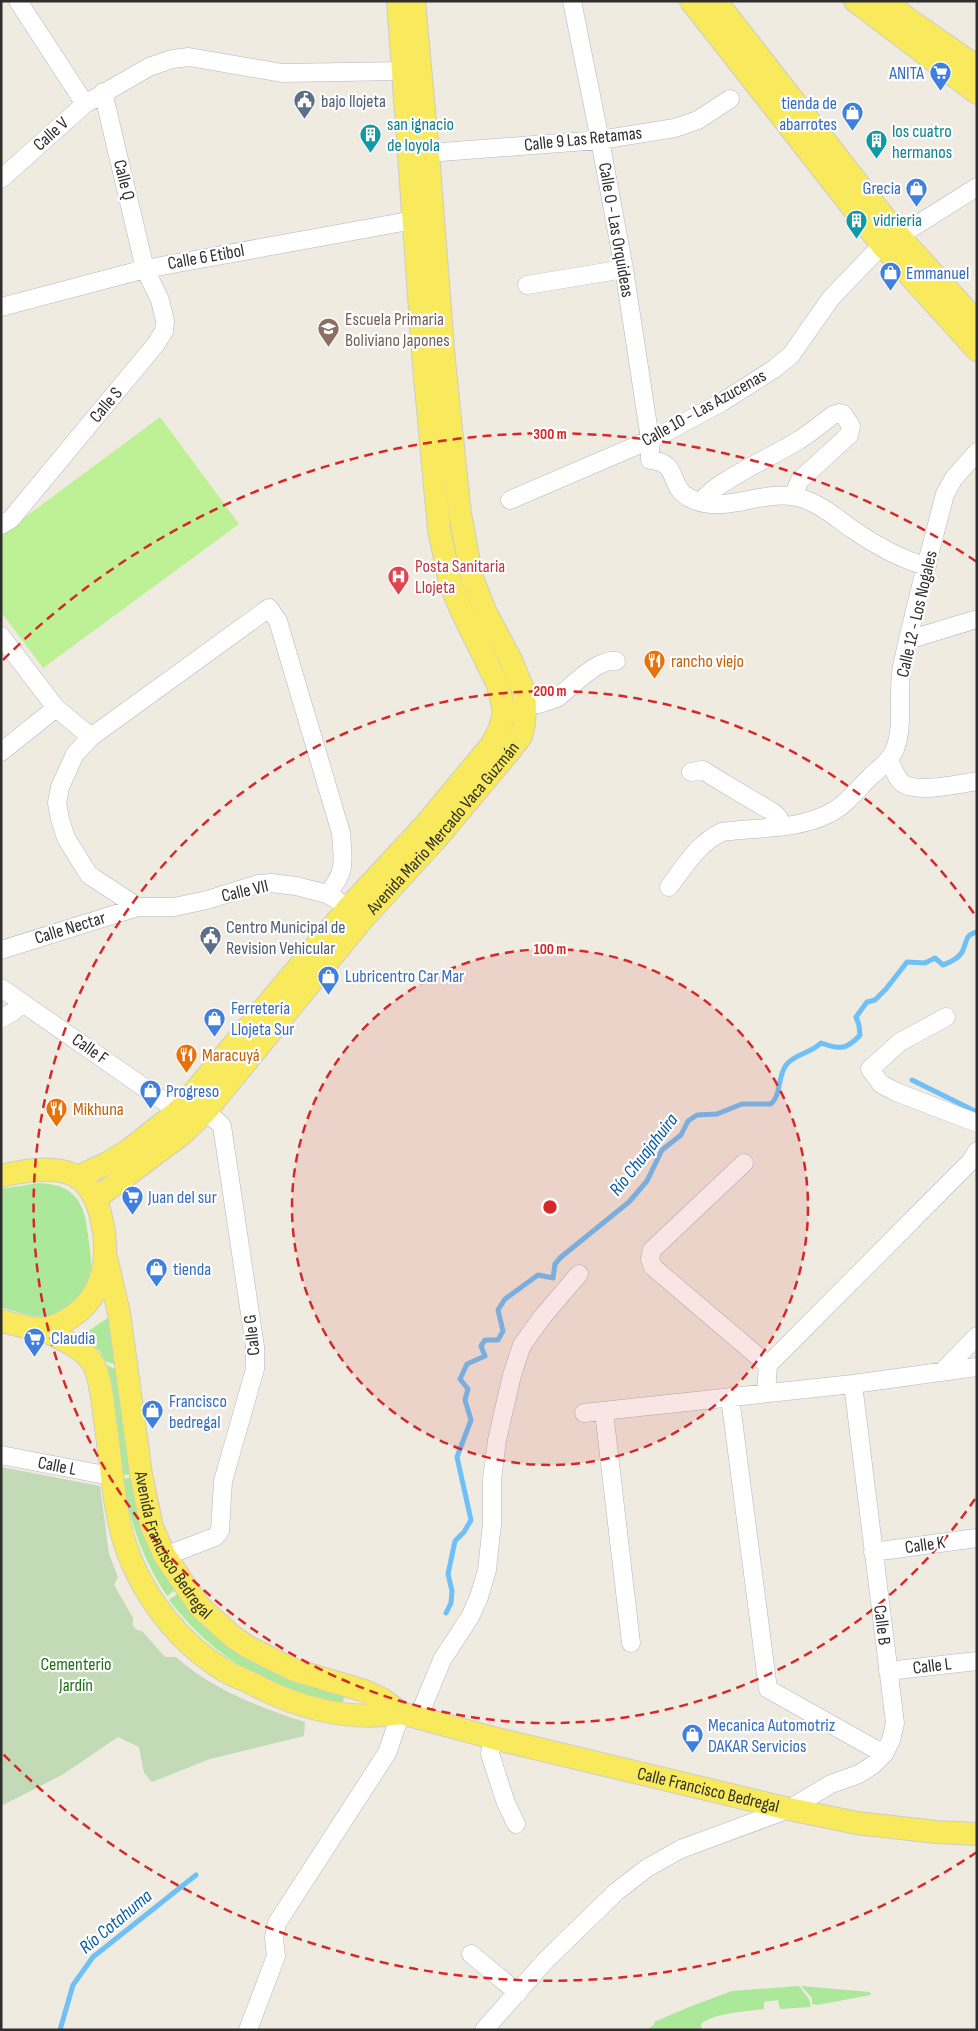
<svg xmlns="http://www.w3.org/2000/svg" width="978" height="2031" viewBox="0 0 978 2031" font-family="'Sofia Sans Condensed',sans-serif">
<style>
.green{fill:#abe89a}
.cemetery{fill:#c3dab6}
.pitch{fill:#bef096}
.lines{fill:none;stroke-linecap:round;stroke-linejoin:round}
.stream{stroke:#6fc0f6;stroke-width:5}
.minor-casing{stroke:#b4b4c2;stroke-width:19}
.major-casing{stroke:#cdcdcd;stroke-width:24}
.minor{stroke:#fff;stroke-width:18}
.major{stroke:#f9e95c;stroke-width:22}
.ring{fill:none;stroke:#d62828;stroke-width:2.5;stroke-dasharray:9 6}
.labels{text-anchor:middle;dominant-baseline:central;stroke-width:4.5;stroke-linejoin:round;paint-order:stroke}
.shop-label{font-size:18px;fill:#366cbe;stroke:#fff;text-anchor:start}
.service-label{font-size:18px;fill:#4e5e75;stroke:#fff;text-anchor:start}
.culture-label{font-size:18px;fill:#0d838f;stroke:#fff;text-anchor:start}
.street-label{font-size:18px;fill:#2e2e2e;stroke:#fff}
.education-label{font-size:18px;fill:#785e54;stroke:#fff;text-anchor:start}
.health-label{font-size:18px;fill:#be3a42;stroke:#fff;text-anchor:start}
.food-label{font-size:18px;fill:#c56008;stroke:#fff;text-anchor:start}
.park-label{font-size:18px;fill:#1e7117;stroke:#fff}
.water-label{font-size:19px;font-style:italic;fill:#065ca9;stroke:#fff}
.centre{fill:#d62828;stroke:#fff;stroke-width:2.5}
.ring-label{font-size:15px;text-anchor:middle;font-weight:bold;fill:#d62828;stroke:#fff;stroke-width:4.5;stroke-linejoin:round;paint-order:stroke}
</style>
<rect width="100%" height="100%" fill="#efebe0"/>
<!-- green -->
<path class="green" d="M39 1183C50 1184 62 1185 71 1193 84 1203 86 1220 88 1235 89 1246 92 1259 91 1269 89 1290 71 1312 50 1316 34 1319 17 1311 1 1308V1189Z
M109 1317 119 1366 105 1361 100 1351 83 1338 84 1334Z
M106 1365 120 1371 134 1474 122 1475Z
M134 1477 176 1589 167 1596C143 1560 130 1522 122 1479Z
M179 1593 345 1693 342 1706C266 1684 219 1664 169 1600Z
M799 1986 809 1999 811 2007 780 2009 778 2000 764 2002V2009C748 2011 713 2013 701 2024L702 2028 697 2030H647L655 2024 654 2022 689 2007 732 1991Z
M801 1986 870 1992 871 1995 817 2005 812 2004V1998Z"/>
<!-- cemetery -->
<path class="cemetery" d="M1 1467 100 1486 109 1554 118 1577 114 1585 133 1618V1626L137 1630 142 1631 165 1657H176C212 1689 260 1708 305 1722L304 1736 210 1759 152 1782 144 1773 139 1747 118 1737 62 1775 1 1806Z"/>
<!-- pitch -->
<path class="pitch" d="M160 417 239 524 43 668 1 612V535Z"/>
<g class="lines">
<!-- stream -->
<path class="stream" d="M912 1080 977 1112
M446 1613 451 1603 452 1591 448 1574 455 1541 464 1532 471 1520 457 1457 471 1420 465 1400 468 1389 460 1379 467 1364 485 1356 481 1346 485 1340H498L503 1331 498 1310 505 1299 538 1275 553 1278 555 1264 561 1257 629 1202 647 1181 662 1150 681 1135 688 1121 697 1115 717 1114 742 1104H771C782 1094 777 1075 787 1064 795 1054 811 1053 821 1043 838 1049 846 1051 860 1035L859 1025 856 1017 867 1002 875 1000 886 989 907 962 925 963 935 958 943 965C950 962 960 958 963 950 967 941 965 935 977 932
M60 2030 73 1985 93 1957 196 1875"/>
<defs>
<path id="minor" d="M18 1 85 104
M572 1 600 140 624 269 650 439V460C680 462 668 486 688 497 722 517 761 489 796 497 817 501 835 517 852 529 872 543 903 561 927 566
M428 153 600 140 675 128 698 120 730 99
M1 179 85 104 149 67 172 59 189 57 282 73 403 71
M899 236 977 187
M527 285 624 269
M1 307 145 269 414 220
M510 500 659 436 722 402 774 369 791 355 831 298 882 245
M702 502C709 484 780 453 799 440 811 433 822 423 833 415L839 413 843 414 851 426 849 435 800 480 793 496
M1 525 11 519 156 344 164 331 165 321 160 300 145 269 103 92
M1 636 56 708 91 737
M908 640 977 619
M525 705 539 704 557 698C571 687 598 658 616 661
M1 752 56 708
M889 760C892 766 895 775 900 781 912 795 960 784 977 781
M691 772 703 770 712 776 774 813 779 818 780 826
M669 887C685 866 698 843 722 832 758 827 798 830 830 813 845 806 857 790 869 778 879 768 892 760 896 746 904 721 897 693 902 667 914 609 930 552 945 494L954 478 977 452
M138 907 89 875 66 838 60 819 57 803 60 787 75 754 91 737 269 608 278 621 341 833C343 861 347 871 327 894
M1 950 138 907H174L207 900 258 884 271 883 296 886 327 894 337 900
M1 988 178 1111
M946 1017 900 1042 870 1069 881 1084 896 1092 977 1123
M1 1019 14 1011 21 1002
M744 1163 652 1250 650 1259 653 1267 768 1365
M942 1372 977 1336
M766 1393 768 1365 970 1162 977 1151
M730 1397 768 1689 884 1754
M604 1412 631 1643
M584 1413 853 1384 977 1367
M1 1455 100 1474 112 1472
M873 1552 977 1538
M165 1556 215 1537 220 1531 223 1481 255 1369V1347L222 1126 206 1111
M888 1671 977 1661
M418 1718 442 1660 470 1617 479 1597 487 1570 492 1524V1479L497 1440 512 1375 522 1345 543 1316 579 1274
M493 1738 490 1754 506 1803 516 1824
M471 1954 518 1993
M248 2030 276 1956 274 1938 277 1923 387 1753 401 1713
M484 2030 546 1960 616 1892 647 1868 681 1849 789 1809 831 1784 859 1774 873 1765 884 1754 891 1740 895 1723 853 1384"/>
<g id="major">
<path d="M691 1 882 245 977 350"/>
<path d="M716 1 899 236 977 322"/>
<path d="M855 1 977 93"/>
<path d="M886 1 908 19 977 67"/>
<path d="M1 1176C22 1171 48 1166 69 1173 87 1178 97 1199 101 1217 110 1255 106 1295 70 1318 63 1323 51 1328 42 1329 32 1330 12 1323 1 1321"/>
<path d="M77 1177 106 1164 129 1150 178 1111 348 908 425 825 492 744 500 728 504 711 498 685 461 610 450 583 439 529 424 366 398 1"/>
<path id="s1" d="M95 1199 181 1135 206 1111 362 920 437 838 509 752 521 736 524 724 525 705 523 689 511 660 486 613 472 578 460 514 444 361 428 153 414 1"/>
<path id="s2" d="M106 1257 119 1313 141 1474 152 1527 165 1556 200 1607 232 1636 248 1647 294 1670 365 1691 382 1699 401 1713 493 1738 789 1809 857 1823 936 1832 977 1834"/>
<path d="M42 1329C58 1338 81 1346 92 1362 102 1376 104 1417 107 1435 111 1464 113 1493 119 1521 131 1580 171 1637 222 1669 231 1675 243 1679 253 1684 297 1708 351 1722 401 1713"/>
</g>
</defs>
<!-- minor casing -->
<use href="#minor" class="minor-casing"/>
<!-- major casing -->
<use href="#major" class="major-casing"/>
<!-- minor -->
<use href="#minor" class="minor"/>
<!-- major -->
<use href="#major" class="major"/>
</g>
<!-- distance rings -->
<circle cx="550" cy="1207" r="258" fill="#d62828" fill-opacity=".12"/>
<g class="ring">
<circle cx="550" cy="1207" r="258"/>
<path d="M975 1499A516 516 0 1 1 975 915"/>
<path d="M977 1852A773 773 0 0 1 3 1754M3 660A773 773 0 0 1 977 562"/>
</g>
<!-- icons -->
<defs>
<symbol id="supermarket-pin" viewBox="-11 -11 22 30"><path d="M0 17L-7.5 6A9.5 9.5 0 1 1 7.5 6Z" fill="#3f7fe0" stroke="#fff"/><path d="M-6-5.5h2.5l.6 2H6L4.5 2H-2.5L-4.4-4H-6ZM-1.5 3.2a1.3 1.3 0 1 0 .1 0ZM3 3.2a1.3 1.3 0 1 0 .1 0Z" fill="#fff"/></symbol>
<symbol id="civic-pin" viewBox="-11 -11 22 30"><path d="M0 17L-7.5 6A9.5 9.5 0 1 1 7.5 6Z" fill="#5c6f8a" stroke="#fff"/><path d="M-.6-6.5H3V-4.5H.6V-3L4-1V1h2V6H-6V1h2V-1L-.6-3ZM-1.2 2.5V6h2.4V2.5Z" fill="#fff"/></symbol>
<symbol id="shop-pin" viewBox="-11 -11 22 30"><path d="M0 17L-7.5 6A9.5 9.5 0 1 1 7.5 6Z" fill="#3f7fe0" stroke="#fff"/><path d="M-5-2.5h2.3a2.7 3.5 0 0 1 5.4 0H5L5.5 6h-11ZM-1.5-2.5h3a1.5 2.3 0 0 0-3 0Z" fill="#fff"/></symbol>
<symbol id="building-pin" viewBox="-11 -11 22 30"><path d="M0 17L-7.5 6A9.5 9.5 0 1 1 7.5 6Z" fill="#0f9aa8" stroke="#fff"/><path d="M-4-6H4V6H1V3H-1V6H-4ZM-2.5-4.3h1.7v1.8h-1.7ZM.8-4.3h1.7v1.8H.8ZM-2.5-1h1.7V.8h-1.7ZM.8-1h1.7V.8H.8Z" fill="#fff"/></symbol>
<symbol id="school-pin" viewBox="-11 -11 22 30"><path d="M0 17L-7.5 6A9.5 9.5 0 1 1 7.5 6Z" fill="#8d6e63" stroke="#fff"/><path d="M0-5L7-2L0 1L-7-2ZM-4 1L0 2.5L4 1V4Q0 6-4 4Z" fill="#fff"/></symbol>
<symbol id="hospital-pin" viewBox="-11 -11 22 30"><path d="M0 17L-7.5 6A9.5 9.5 0 1 1 7.5 6Z" fill="#e0444e" stroke="#fff"/><path d="M-5-5h3v3.5h4V-5h3V5h-3V1.5h-4V5h-3Z" fill="#fff"/></symbol>
<symbol id="restaurant-pin" viewBox="-11 -11 22 30"><path d="M0 17L-7.5 6A9.5 9.5 0 1 1 7.5 6Z" fill="#e8710a" stroke="#fff"/><path d="M-5-6h1v4h1v-4h1v4h1v-4h1v5L-1.5 .5V6h-2V.5L-5-1ZM5-6V6H3V1.5H1.5Q1.5-4 5-6Z" fill="#fff"/></symbol>
</defs>
<g fill-rule="evenodd">
<use href="#supermarket-pin" x="928" y="60" width="25" height="34"/>
<use href="#civic-pin" x="292" y="88" width="25" height="34"/>
<use href="#shop-pin" x="840" y="100" width="25" height="34"/>
<use href="#building-pin" x="358" y="122" width="25" height="34"/>
<use href="#building-pin" x="864" y="128" width="25" height="34"/>
<use href="#shop-pin" x="904" y="176" width="25" height="34"/>
<use href="#building-pin" x="844" y="208" width="25" height="34"/>
<use href="#shop-pin" x="878" y="260" width="25" height="34"/>
<use href="#school-pin" x="316" y="316" width="25" height="34"/>
<use href="#hospital-pin" x="386" y="564" width="25" height="34"/>
<use href="#restaurant-pin" x="642" y="648" width="25" height="34"/>
<use href="#civic-pin" x="198" y="924" width="25" height="34"/>
<use href="#shop-pin" x="316" y="964" width="25" height="34"/>
<use href="#shop-pin" x="202" y="1006" width="25" height="34"/>
<use href="#restaurant-pin" x="174" y="1042" width="25" height="34"/>
<use href="#shop-pin" x="138" y="1078" width="25" height="34"/>
<use href="#restaurant-pin" x="44" y="1096" width="25" height="34"/>
<use href="#supermarket-pin" x="120" y="1184" width="25" height="34"/>
<use href="#shop-pin" x="144" y="1256" width="25" height="34"/>
<use href="#supermarket-pin" x="22" y="1326" width="25" height="34"/>
<use href="#shop-pin" x="140" y="1398" width="25" height="34"/>
<use href="#shop-pin" x="680" y="1722" width="25" height="34"/>
</g>
<g class="labels">
<!-- shop labels -->
<g class="shop-label">
<text x="924" y="73" text-anchor="end">ANITA</text>
<text x="837" y="103" text-anchor="end">tienda de<tspan x="837" dy="21">abarrotes</tspan></text>
<text x="901" y="188" text-anchor="end">Grecia</text>
<text x="906" y="273">Emmanuel</text>
<text x="345" y="976">Lubricentro Car Mar</text>
<text x="231" y="1008">Ferretería<tspan x="231" dy="21">Llojeta Sur</tspan></text>
<text x="166" y="1091">Progreso</text>
<text x="148" y="1197">Juan del sur</text>
<text x="173" y="1269">tienda</text>
<text x="51" y="1338">Claudia</text>
<text x="169" y="1401">Francisco<tspan x="169" dy="21">bedregal</tspan></text>
<text x="708" y="1725">Mecanica Automotriz<tspan x="708" dy="21">DAKAR Servicios</tspan></text>
</g>
<!-- service labels -->
<g class="service-label">
<text x="321" y="101">bajo llojeta</text>
<text x="226" y="927">Centro Municipal de<tspan x="226" dy="21">Revision Vehicular</tspan></text>
</g>
<!-- culture labels -->
<g class="culture-label">
<text x="387" y="124">san ignacio<tspan x="387" dy="21">de loyola</tspan></text>
<text x="892" y="131">los cuatro<tspan x="892" dy="21">hermanos</tspan></text>
<text x="873" y="220">vidrieria</text>
</g>
<!-- street labels -->
<g class="street-label">
<text transform="translate(51 134) rotate(-42)">Calle V</text>
<text transform="translate(583 139) rotate(-6)">Calle 9 Las Retamas</text>
<text transform="translate(124 180) rotate(76)">Calle Q</text>
<text transform="translate(616 230) rotate(80)">Calle O - Las Orquideas</text>
<text transform="translate(206 257) rotate(-10)">Calle 6 Etibol</text>
<text transform="translate(106 405) rotate(-50)">Calle S</text>
<text transform="translate(704 408) rotate(-29)">Calle 10 - Las Azucenas</text>
<text transform="translate(917 614) rotate(-77)">Calle 12 - Los Nogales</text>
<text stroke="none"><textPath href="#s1" startOffset="511">Avenida Mario Mercado Vaca Guzmán</textPath></text>
<text transform="translate(245 891) rotate(-13)">Calle VII</text>
<text transform="translate(70 928) rotate(-17)">Calle Nectar</text>
<text transform="translate(90 1049) rotate(35)">Calle F</text>
<text transform="translate(252 1335) rotate(-96)">Calle G</text>
<text transform="translate(57 1466) rotate(11)">Calle L</text>
<text stroke="none"><textPath href="#s2" startOffset="299">Avenida Francisco Bedregal</textPath></text>
<text transform="translate(925 1545) rotate(-8)">Calle K</text>
<text transform="translate(882 1625) rotate(83)">Calle B</text>
<text transform="translate(932 1666) rotate(-7)">Calle L</text>
<text stroke="none"><textPath href="#s2" startOffset="915">Calle Francisco Bedregal</textPath></text>
</g>
<!-- education labels -->
<g class="education-label">
<text x="345" y="319">Escuela Primaria<tspan x="345" dy="21">Boliviano Japones</tspan></text>
</g>
<!-- health labels -->
<g class="health-label">
<text x="415" y="566">Posta Sanitaria<tspan x="415" dy="21">Llojeta</tspan></text>
</g>
<!-- food labels -->
<g class="food-label">
<text x="671" y="661">rancho viejo</text>
<text x="202" y="1055">Maracuyá</text>
<text x="73" y="1109">Mikhuna</text>
</g>
<!-- park labels -->
<g class="park-label">
<text x="76" y="1664">Cementerio<tspan x="76" dy="21">Jardín</tspan></text>
</g>
<!-- water labels -->
<g class="water-label">
<text transform="translate(644 1155) rotate(-52)">Río Chuajahuira</text>
<text transform="translate(116 1922) rotate(-40)">Río Cotahuma</text>
</g>
</g>
<circle cx="550" cy="1207" r="8" class="centre"/>
<g class="ring-label">
<text x="550" y="439">300 m</text>
<text x="550" y="696">200 m</text>
<text x="550" y="954">100 m</text>
</g>
<!-- border -->
<rect width="978" height="2031" fill="none" stroke="#2e2e2e" stroke-width="5"/>
</svg>
